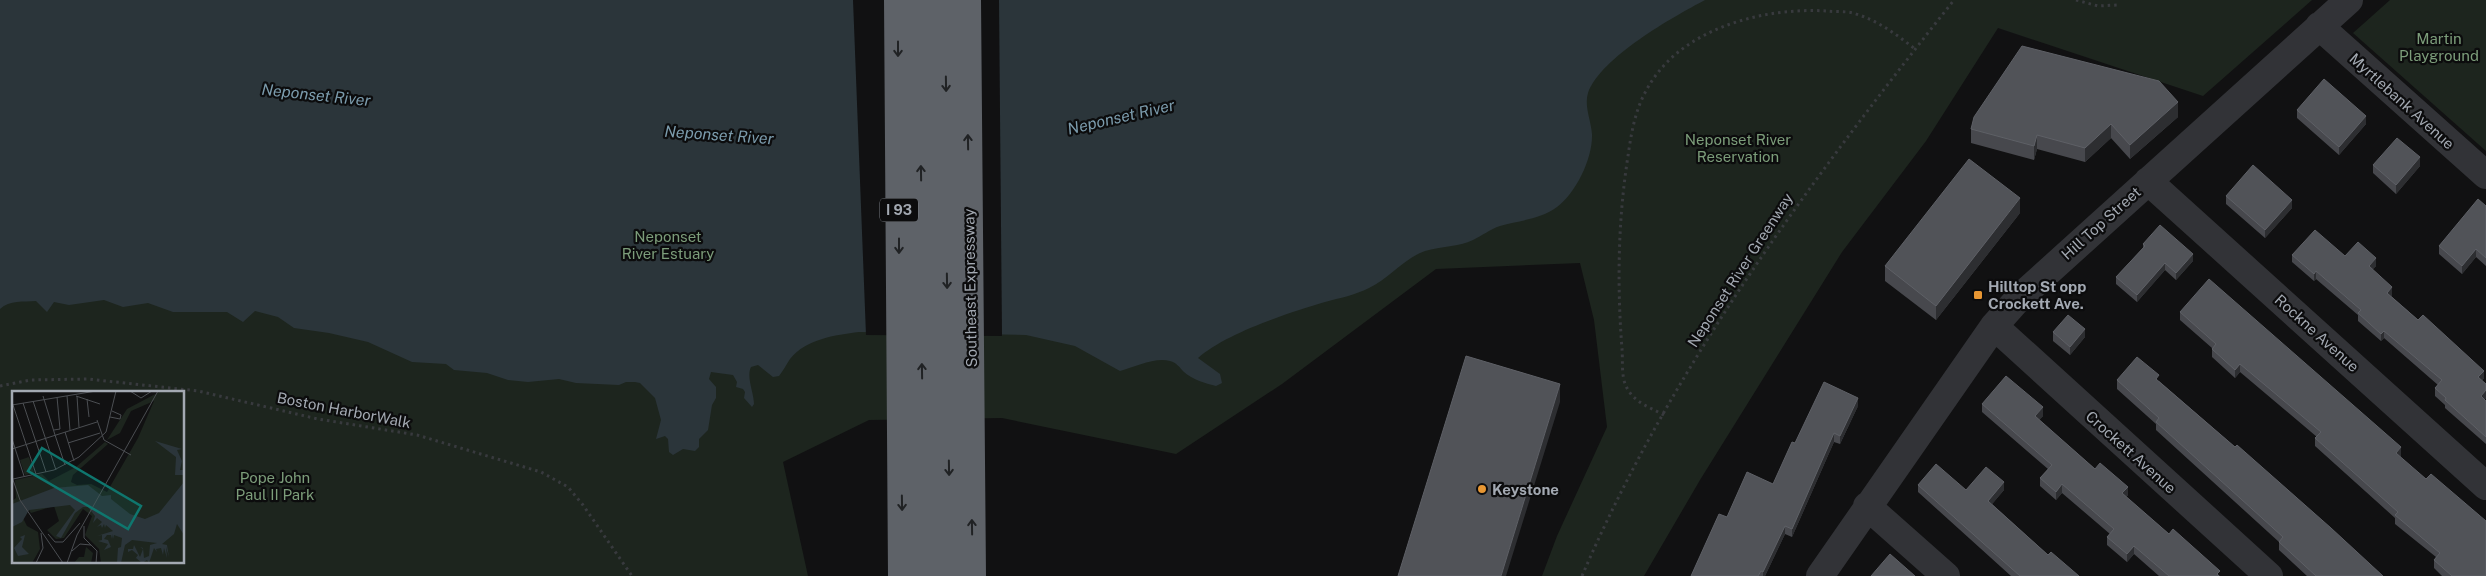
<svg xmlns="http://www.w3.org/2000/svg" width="2486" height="576" viewBox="0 0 2486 576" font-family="'Public Sans',sans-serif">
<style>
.green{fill:#1d251e;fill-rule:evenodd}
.water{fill:#2b353a}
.pier{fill:#111112}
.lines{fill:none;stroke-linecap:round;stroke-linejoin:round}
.path{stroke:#383a3e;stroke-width:3;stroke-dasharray:2.5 4;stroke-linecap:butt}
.minor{stroke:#323337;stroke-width:28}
.highway{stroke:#5e6268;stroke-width:28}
.wall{fill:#47484d}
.shaded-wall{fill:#2d2e31}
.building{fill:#515358;stroke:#5e6066}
.oneway{stroke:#202224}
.poi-dot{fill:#e89733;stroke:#0c0c0d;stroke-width:2}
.labels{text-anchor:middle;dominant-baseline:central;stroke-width:4.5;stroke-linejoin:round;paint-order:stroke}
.shield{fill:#0c0c0d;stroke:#767a80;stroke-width:1}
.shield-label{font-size:14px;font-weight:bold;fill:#a3a9b2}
.park-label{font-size:15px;fill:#7c9d7a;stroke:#0c0c0d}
.street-label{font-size:15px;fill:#a3a9b2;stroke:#0c0c0d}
.poi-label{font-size:15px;font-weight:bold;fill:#a3a9b2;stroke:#0c0c0d;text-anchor:start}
.water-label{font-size:16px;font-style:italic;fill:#7b9bac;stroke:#0c0c0d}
.inset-road{fill:none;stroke:#4b4e52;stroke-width:1}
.view{fill:#0f766e;fill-opacity:0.15;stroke:#0f766e;stroke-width:2.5}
.inset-edge{fill:none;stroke:#a3a9b2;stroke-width:2.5}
</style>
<rect width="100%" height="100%" fill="#111112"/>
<!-- green -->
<path class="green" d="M0 0H2312L2203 96 1998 28 1926 141 1842 252 1700 480 1644 576H1542L1557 536 1607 427 1594 320 1580 263 1436 269 1282 384 1176 454 1002 418 869 420 783 462 808 576H0ZM14 392H184V562H14Z
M2390 0H2486V151L2353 33Z"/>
<!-- water -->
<path class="water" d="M0 0H1705C1673 17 1601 57 1588 93 1584 106 1591 120 1592 134 1593 158 1576 193 1557 207 1539 220 1520 220 1500 226 1490 229 1482 236 1473 240 1459 247 1441 246 1425 251 1404 258 1389 279 1369 288 1355 295 1340 298 1325 302 1288 313 1226 333 1198 358L1220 374 1222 383 1216 386C1207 384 1191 379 1184 372 1179 367 1177 363 1170 361 1155 357 1135 367 1120 371L1075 346 1026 335 859 332C835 335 806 339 790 359 786 365 783 371 779 376L773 377 758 365 751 367C746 377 754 393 754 404L752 407 744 398 745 392 743 389 736 387 737 382 733 375 711 372 709 379 716 387V398L712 405 708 430 699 439V447L695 451 683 449 673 455 669 452 668 439 665 436 656 439 661 420 655 398 640 383 635 382H626L619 385 576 383 559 379 528 382 508 380 487 373 454 370 446 364 412 362 368 342 329 333 294 328 278 317 255 311 243 322 227 312H173L148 303 123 307 104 300 69 305 54 302 47 312 36 301C23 302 10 300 0 309Z"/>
<!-- pier -->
<path class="pier" d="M853 0H999L1002 336 866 335Z"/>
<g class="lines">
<!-- path -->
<path class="path" d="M2076 0 2098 6 2117 5
M0 386 31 380 88 379 198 391 318 419 417 435 541 472 568 487 583 505 632 576
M1664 415C1649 407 1633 402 1626 386 1621 376 1623 359 1622 349 1617 284 1618 220 1628 156 1631 135 1635 110 1646 91 1678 29 1762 7 1827 11 1835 12 1845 11 1853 13 1877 20 1896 34 1915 49
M1582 576C1673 364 1812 179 1954 0"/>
<!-- minor -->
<path class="minor" d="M2319 26 2486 175
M2148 181 2486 486
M1994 326 2269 576
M1867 506 1946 576
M1820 576 1994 326 2018 299 2349 0"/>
<!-- highway -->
<path class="highway" d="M898 0 902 576
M919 0 924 576
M945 0 950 576
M967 0 972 576"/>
</g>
<!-- wall -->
<path class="wall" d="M2297 110 2366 124 2339 155 2297 118Z
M2178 117 2130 159 2111 138 2085 162 2037 149 2034 160 1971 143V129Z
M2373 165 2420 166 2396 194 2373 173Z
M2226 196 2292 208 2265 238 2226 204Z
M2486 206V266L2476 257 2462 274 2439 254V246Z
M2020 213 1936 320 1885 281V266Z
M2143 244 2193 261 2176 280 2165 270 2137 302 2116 284V277L2143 248Z
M2292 255 2345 256 2376 266 2372 270 2392 295 2391 296 2484 378 2482 381 2486 384V398L2484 400 2486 401V444L2445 408V405L2435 396V388L2438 385 2384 338 2381 341 2358 321V315L2316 279 2314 281 2292 262Z
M2180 312 2401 456 2400 457 2486 576H2442L2434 568V560L2436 557 2395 524V518L2315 446V438L2317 437 2240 372 2235 378 2212 357V348L2180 320Z
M2053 332 2085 337 2070 355 2053 341Z
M2117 380 2159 381 2383 576H2307L2279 550V542L2156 430V424L2117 389Z
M1982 404 2043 416 2039 420 2095 469 2128 495 2126 497 2169 534 2220 576H2159L2134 554 2127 562 2107 545V537L2110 534 2062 493 2056 500 2040 486V478L2048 469 1982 412Z
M1858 406 1840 444 1834 442 1792 537 1785 534 1765 576H1691L1727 517 1773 484Z
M1918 485 1966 490H2004L1992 504 2048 555 2079 576H2011L1918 492Z"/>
<!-- shaded-wall -->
<path class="shaded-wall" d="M2178 102V117L2130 159V145Z
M2366 116V124L2339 155V147Z
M2111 124V138L2085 162V148Z
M2037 135V149L2034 160V146Z
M2420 157V166L2396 194V185Z
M2020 198V213L1936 320V306Z
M2292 200V208L2265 238V230Z
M2476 249V257L2462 274V266Z
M2193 254V261L2176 280V273Z
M2376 258V266L2369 274V266Z
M2165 263V270L2137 302V295Z
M2316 271V279L2314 281V274Z
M2392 287V295L2387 301V293Z
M2085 329V337L2070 355V347Z
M2384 331V338L2381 341V334Z
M2240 364V372L2235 378V370Z
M2484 371V378L2478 385V377Z
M1560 384V402L1506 576H1501Z
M2486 390V398L2481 404V396Z
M1858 398V406L1840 444V436Z
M2043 407V416L2035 424V416Z
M1834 433V442L1792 537V529Z
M2401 447V456L2396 461V453Z
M2004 482V490L1988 509V501Z
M2062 484V493L2056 500V492Z
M2128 487V495L2122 501V493Z
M1785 526V534L1765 576H1763V572Z
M2134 546V554L2127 562V554Z"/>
<!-- building -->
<path class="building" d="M2022 46 2159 81 2178 102 2130 145 2111 124 2085 148 2037 135 2034 146 1971 129 1974 117Z
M2324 79 2366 116 2339 147 2297 110Z
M2397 138 2420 157 2396 185 2373 165Z
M1969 159 2020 198 1936 306 1885 266Z
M2253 165 2292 200 2265 230 2226 196Z
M2478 199 2486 206V258L2476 249 2462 266 2439 246Z
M2160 225 2193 254 2176 273 2165 263 2137 295 2116 277 2145 246 2143 244Z
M2315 230 2345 256 2358 242 2376 258 2369 266 2392 287 2387 293 2418 320 2423 315 2484 371 2478 377 2486 384V390L2481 396 2486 401V437L2445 400 2446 398 2435 388 2442 380 2384 331 2381 334 2358 313 2361 310 2316 271 2314 274 2292 255Z
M2209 279 2401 447 2396 453 2426 479 2431 474 2486 521V576H2452L2434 560 2440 553 2395 515 2398 512 2315 438 2321 432 2240 364 2235 370 2212 349 2216 344 2180 312Z
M2068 315 2085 329 2070 347 2053 332Z
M1466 356 1560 384 1501 576H1398Z
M2137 357 2159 375 2156 379 2235 447 2237 445 2331 528 2383 576H2316L2279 542 2283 537 2156 422 2159 418 2117 380Z
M2006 376 2043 407 2035 416 2095 469 2100 463 2128 487 2122 493 2169 534 2173 529 2220 571 2217 574 2219 576H2169L2134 546 2127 554 2107 537 2114 529 2062 484 2056 492 2040 478 2052 465 1982 404Z
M1824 382 1858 398 1840 436 1834 433 1792 529 1785 526 1763 572 1761 571 1758 576H1691L1719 514 1727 517 1747 472 1773 484 1792 442 1795 443Z
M1936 464 1966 490 1986 467 2004 482 1988 501 2048 555 2051 552 2079 576H2020L1918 485Z
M1890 554 1915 576H1871Z"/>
<!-- one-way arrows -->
<defs><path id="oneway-shaft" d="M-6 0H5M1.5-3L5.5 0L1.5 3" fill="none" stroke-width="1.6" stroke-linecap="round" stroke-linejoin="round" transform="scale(1.25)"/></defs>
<g class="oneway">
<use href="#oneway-shaft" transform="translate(898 49) rotate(90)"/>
<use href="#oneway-shaft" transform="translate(946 84) rotate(89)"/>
<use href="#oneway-shaft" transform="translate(968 142) rotate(-91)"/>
<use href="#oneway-shaft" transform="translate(921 173) rotate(-91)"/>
<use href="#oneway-shaft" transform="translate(899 246) rotate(90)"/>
<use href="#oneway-shaft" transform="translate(947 281) rotate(89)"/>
<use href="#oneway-shaft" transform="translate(922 371) rotate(-91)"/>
<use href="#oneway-shaft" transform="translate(949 468) rotate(89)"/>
<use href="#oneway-shaft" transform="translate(902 503) rotate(89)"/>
<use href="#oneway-shaft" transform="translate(972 527) rotate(-91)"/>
</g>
<!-- markers -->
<g class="poi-dot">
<rect x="1973" y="290" width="10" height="10" rx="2.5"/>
<circle cx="1482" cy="489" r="5"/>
</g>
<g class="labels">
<!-- shield labels -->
<rect class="shield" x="880" y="198.5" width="38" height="23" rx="4"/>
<g class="shield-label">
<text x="899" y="210">I 93</text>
</g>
<!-- park labels -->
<g class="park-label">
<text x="2439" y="38">Martin<tspan x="2439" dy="17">Playground</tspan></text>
<text x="1738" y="139">Neponset River<tspan x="1738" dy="17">Reservation</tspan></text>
<text x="668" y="236">Neponset<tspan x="668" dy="17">River Estuary</tspan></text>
<text x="275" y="477">Pope John<tspan x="275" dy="17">Paul II Park</tspan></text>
</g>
<!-- street labels -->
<g class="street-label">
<text transform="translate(2402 101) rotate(42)">Myrtlebank Avenue</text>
<text transform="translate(2101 223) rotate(-42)">Hill Top Street</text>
<text transform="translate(1740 270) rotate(-57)">Neponset River Greenway</text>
<text transform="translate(970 288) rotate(-91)">Southeast Expressway</text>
<text transform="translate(2317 333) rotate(42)">Rockne Avenue</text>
<text transform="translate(344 410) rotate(11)">Boston HarborWalk</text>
<text transform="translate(2131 452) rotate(42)">Crockett Avenue</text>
</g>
<!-- poi labels -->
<g class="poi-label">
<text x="1988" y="286">Hilltop St opp<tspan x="1988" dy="17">Crockett Ave.</tspan></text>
<text x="1492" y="489">Keystone</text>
</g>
<!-- water labels -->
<g class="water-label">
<text transform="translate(316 95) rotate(6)">Neponset River</text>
<text transform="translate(1121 117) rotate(-13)">Neponset River</text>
<text transform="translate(719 135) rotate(4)">Neponset River</text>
</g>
</g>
<!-- overview -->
<g transform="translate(12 391)">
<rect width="172" height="172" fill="#111112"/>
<path d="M149 0H172V172H89L87 158 73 144 80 125 71 118 52 147 44 148 35 139 47 130 42 115 19 122 17 119 11 127 15 135 26 141 28 158 20 172H0V110L4 107 3 89 30 83 37 90 64 76 93 51 96 53 61 84 59 91 65 94 79 93 95 101 126 47 142 10 119 20 108 42 95 49 115 18ZM17 66 22 82 13 84 8 69ZM74 156 81 162 79 172H62L67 166H72Z" fill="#1d251e"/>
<path d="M143 50 170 58 165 59 170 70 168 79H172V84H163L164 66ZM172 91V144L165 133 162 143 150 153 155 154 157 166 154 156 155 167 152 157 151 164 149 157 144 158 145 161 142 157 137 172 135 169 130 172 124 167 121 171 126 164 120 159 116 161V158H121L122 154 128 166 131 158 128 156 131 157 132 167 137 165 138 154 145 152 120 149 113 154 109 172H105L106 157 109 156 110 147 102 144 101 148 100 143V148L99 144H95L92 148 96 149 99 156 92 159 96 153 86 150 90 149V144L85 145 101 140 94 134 93 137 92 133 90 137 89 134 85 136 90 131 85 127 81 132 83 125 76 116H71L63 122 49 147 44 145 63 119 58 114 17 119 10 131 0 136V113L42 97 76 94 90 105 99 104V108L118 123 133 128 147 122ZM13 144 10 156 17 163 6 165 2 157 10 148 8 146Z" fill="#2b353a"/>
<path class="inset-road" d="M118 0 129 7 140 0M31 5 43 44M55 5 58 39M64 5 88 13M65 5 67 36M75 8 77 26M21 10 44 79M0 11 24 83M11 12 34 81M0 14 84 0M98 26 108 28 109 24 100 20M85 29 92 49 119 64M42 39 48 38 45 6M53 41 62 70M43 44 53 74M0 48 12 85M56 52 88 42M0 58 85 31M0 86 8 109 51 172M1 88 42 79 67 66 94 41 104 0M72 135V147L85 160 84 172M36 143 43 151H51L68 132M60 160 68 153 79 154M24 172 31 157 29 142M55 172 65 144 146 0"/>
<path class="view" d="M30 57 129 115 116 138 16 80Z"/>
<rect width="172" height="172" class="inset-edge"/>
</g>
</svg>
